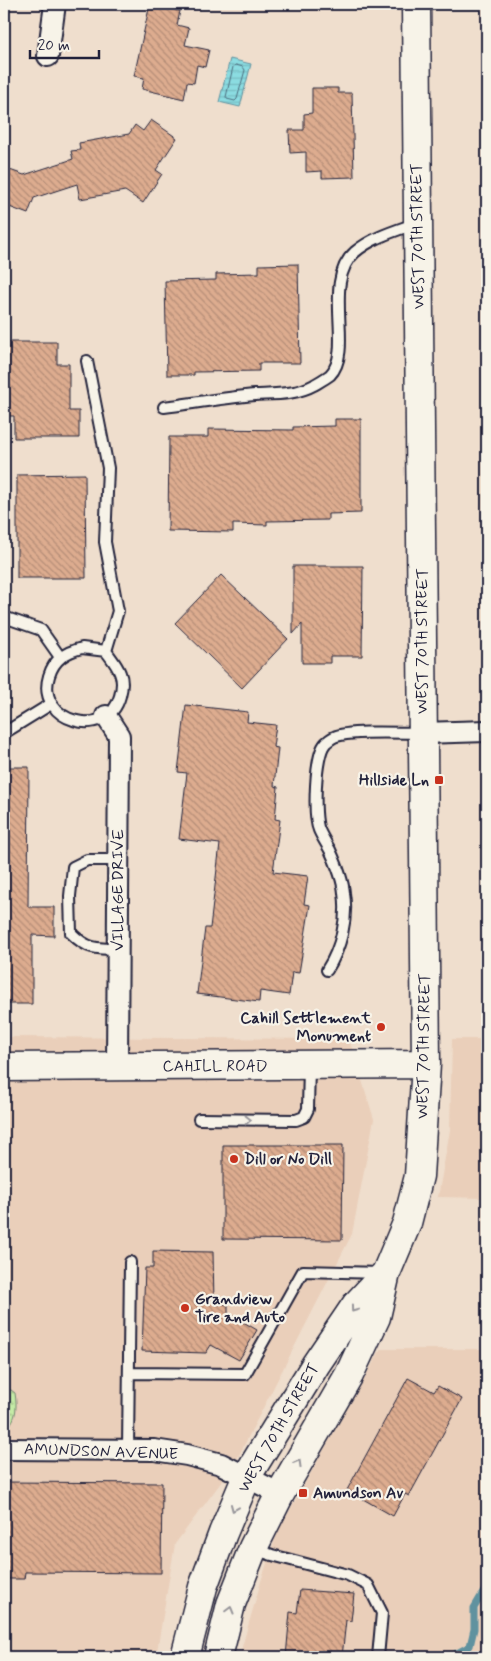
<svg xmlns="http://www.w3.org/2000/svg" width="491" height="1661" viewBox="0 0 491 1661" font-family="Mynerve,sans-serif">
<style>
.built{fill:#eacfba}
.grass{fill:url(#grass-dots);stroke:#738670}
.water{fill:url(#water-rules);stroke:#61929f}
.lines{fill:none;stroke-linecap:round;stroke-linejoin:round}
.shore{stroke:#4c6c7d;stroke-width:1}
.stream{stroke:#61929f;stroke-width:7}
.building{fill:url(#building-back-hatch);stroke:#22223b}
.lane-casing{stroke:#22223b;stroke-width:14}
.street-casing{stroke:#22223b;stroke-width:24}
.secondary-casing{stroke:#22223b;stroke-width:31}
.lane{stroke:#f7f3e8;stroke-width:10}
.street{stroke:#f7f3e8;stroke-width:20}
.secondary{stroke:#f7f3e8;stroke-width:28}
.oneway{stroke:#97959a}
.poi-dot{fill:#c8321e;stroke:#f7f3e8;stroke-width:2}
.labels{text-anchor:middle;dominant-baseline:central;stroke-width:4.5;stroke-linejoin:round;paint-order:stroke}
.street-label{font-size:16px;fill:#22223b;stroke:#f7f3e8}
.poi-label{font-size:16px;font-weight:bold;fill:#22223b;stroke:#f7f3e8;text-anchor:start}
</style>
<defs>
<pattern id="grass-dots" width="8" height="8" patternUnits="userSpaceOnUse" patternTransform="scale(1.25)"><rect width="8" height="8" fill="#c4eba6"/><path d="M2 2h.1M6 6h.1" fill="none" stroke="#a8c990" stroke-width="1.8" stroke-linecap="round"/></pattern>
<pattern id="water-rules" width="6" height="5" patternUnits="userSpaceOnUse" patternTransform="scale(1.25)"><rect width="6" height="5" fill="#8bdce1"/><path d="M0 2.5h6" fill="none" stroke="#78bcc2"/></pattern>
<pattern id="building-back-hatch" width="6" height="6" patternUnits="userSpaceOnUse" patternTransform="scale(1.25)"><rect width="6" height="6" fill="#ddac8f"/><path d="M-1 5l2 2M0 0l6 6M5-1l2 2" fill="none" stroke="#b38c76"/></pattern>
</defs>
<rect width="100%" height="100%" fill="#efdecd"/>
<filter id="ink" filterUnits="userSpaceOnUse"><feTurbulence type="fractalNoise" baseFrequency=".02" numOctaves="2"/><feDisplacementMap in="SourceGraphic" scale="10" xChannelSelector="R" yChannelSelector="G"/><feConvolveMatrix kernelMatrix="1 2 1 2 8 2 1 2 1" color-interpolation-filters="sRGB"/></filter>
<g filter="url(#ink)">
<!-- built -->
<path class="built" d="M4 1037 349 1039 374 1119 352 1234 234 1465 175 1544 156 1657H4Z
M452 1039H487V1198L438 1197 450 1130Z
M381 1349H487V1657H239L262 1578 278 1531Z"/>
<!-- grass -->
<path class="grass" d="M4 1389 11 1390 15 1393C17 1407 17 1418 7 1428H4Z"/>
<!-- water -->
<path class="water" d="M230 59 251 64 240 107 219 102Z"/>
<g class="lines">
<!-- shore -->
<path class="shore" d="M236 65 243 67 245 70 237 99 235 101 227 99 226 97 233 67Z"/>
<!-- stream -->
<path class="stream" d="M449 1657 470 1646 474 1629V1608L487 1586"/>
</g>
<!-- building -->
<path class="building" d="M150 4 180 11 177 25 189 28 185 45 209 50 205 67 197 65 194 83 187 82 184 99 142 89 144 78 134 76Z
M312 88H338V93H352L354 177 322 178V171L306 172V152L290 153 289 130H304V114L312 113Z
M151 120 177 138 156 170 162 174 143 203 125 191 80 199 77 184 34 198 28 214 4 205V168L24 175 73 159 71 151 80 150 79 143 129 134 135 125 143 131Z
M298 264 300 363H259V371L194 372V375H167L165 281 216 280V274L259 273V265Z
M4 342H57V364H69V411H79V438H14V416H4Z
M335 419H361V513L328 514V520L267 521V525L233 524V532L168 531 169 437H208V429L293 430V427L335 426Z
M85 474 86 578H17V475Z
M293 566H363L362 656H330V663H302V624L293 634Z
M221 575 288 639 242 688 175 623Z
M186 705 248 712 247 722 276 725 273 747 278 748 274 786 278 787 275 819 280 820 273 872 308 876 304 904 310 905 299 973 292 972 289 995 260 991 259 1002 197 994 205 928H210L220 844 179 839 187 773 178 772Z
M4 767H29L28 907H54V936L32 935V1004H4Z
M223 1145H343L342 1240 223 1239Z
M153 1251 213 1252 214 1304H228V1313L257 1330 239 1360 211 1345 206 1353 142 1351 145 1268H153Z
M408 1378 434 1392 438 1386 462 1399 409 1496 405 1494 393 1516 347 1490Z
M4 1482 162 1483 161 1573 25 1572 24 1579H4Z
M300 1590 354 1594 351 1621 346 1620 342 1657H286L290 1612 297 1613Z"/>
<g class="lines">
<defs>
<path id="lane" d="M87 361 108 468 105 542 118 611 106 651
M164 407C194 403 224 398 255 395 274 394 296 395 314 385 319 382 326 378 330 375 355 350 321 282 355 252 373 237 395 231 417 223
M4 617 41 630 60 657
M82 648 106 651C111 658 117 665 120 673 123 680 122 689 120 696 108 742 35 722 49 676 54 659 66 652 82 648Z
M4 733 51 704
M118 949C96 949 87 949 71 933L70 896 73 867 87 860H118
M327 970C341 948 348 919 344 893 343 879 336 863 330 850 326 843 322 837 319 830 313 816 315 755 325 744 326 742 332 738 334 737 349 730 403 733 421 733
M199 1119 296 1120 304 1117 308 1109 309 1066
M129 1373 245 1374 303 1271 381 1273
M128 1450 130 1262
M254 1549 272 1555 348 1575 368 1585 382 1613 378 1657"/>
<path id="street" d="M48 56 55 4
M106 716 119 736 117 1067
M422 733 487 731
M4 1449 154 1450 187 1455 221 1464 280 1494"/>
<path id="secondary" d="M4 1067 426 1064
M185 1657 203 1587 223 1533 247 1476 316 1364 356 1305 385 1274
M218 1657 231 1604 253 1548 280 1494 349 1375 376 1317 386 1273 407 1223 419 1176 426 1064 416 4"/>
</defs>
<!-- lane casing -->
<use href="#lane" class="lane-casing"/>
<!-- street casing -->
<use href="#street" class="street-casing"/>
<!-- secondary casing -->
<use href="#secondary" class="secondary-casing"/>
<!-- lane -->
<use href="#lane" class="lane"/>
<!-- street -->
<use href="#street" class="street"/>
<!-- secondary -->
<use href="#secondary" class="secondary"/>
</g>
<!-- one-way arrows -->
<defs><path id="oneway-chevron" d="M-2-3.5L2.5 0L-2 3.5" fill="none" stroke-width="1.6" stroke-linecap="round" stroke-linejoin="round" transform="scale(1.25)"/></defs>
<g class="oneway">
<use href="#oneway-chevron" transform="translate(248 1120) rotate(1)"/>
<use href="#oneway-chevron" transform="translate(354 1309) rotate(126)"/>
<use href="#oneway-chevron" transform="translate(298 1463) rotate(-60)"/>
<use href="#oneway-chevron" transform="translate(234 1508) rotate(113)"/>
<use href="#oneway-chevron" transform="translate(230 1610) rotate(-75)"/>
</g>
</g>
<!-- markers -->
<g class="poi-dot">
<rect x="434" y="775" width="10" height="10" rx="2.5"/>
<circle cx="381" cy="1027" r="5"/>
<circle cx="234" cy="1159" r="5"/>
<circle cx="185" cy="1308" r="5"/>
<rect x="298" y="1488" width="10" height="10" rx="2.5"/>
</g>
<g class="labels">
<!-- street labels -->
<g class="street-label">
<text transform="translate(418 236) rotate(-91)">WEST 70TH STREET</text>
<text transform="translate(422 641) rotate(-90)">WEST 70TH STREET</text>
<text transform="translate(118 890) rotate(-90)">VILLAGE DRIVE</text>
<text transform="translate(424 1046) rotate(-89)">WEST 70TH STREET</text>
<text x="215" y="1066">CAHILL ROAD</text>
<text transform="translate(279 1428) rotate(-60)">WEST 70TH STREET</text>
<text transform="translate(101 1452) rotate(2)">AMUNDSON AVENUE</text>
</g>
<!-- poi labels -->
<g class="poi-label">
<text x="429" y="780" text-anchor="end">Hillside Ln</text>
<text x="371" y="1018" text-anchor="end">Cahill Settlement<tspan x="371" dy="18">Monument</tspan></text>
<text x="244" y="1159">Dill or No Dill</text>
<text x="195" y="1299">Grandview<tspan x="195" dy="18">Tire and Auto</tspan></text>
<text x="313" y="1493">Amundson Av</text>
</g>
</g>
<!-- margin -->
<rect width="491" height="1661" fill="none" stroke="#f7f3e8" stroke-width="20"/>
<rect x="10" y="10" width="471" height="1641" fill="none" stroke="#22223b" stroke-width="2" filter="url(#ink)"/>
<!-- scale -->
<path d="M30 50v8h69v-8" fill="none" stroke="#22223b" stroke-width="2.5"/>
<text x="38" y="50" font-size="15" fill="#22223b" stroke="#f7f3e8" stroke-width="4" paint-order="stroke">20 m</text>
</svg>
